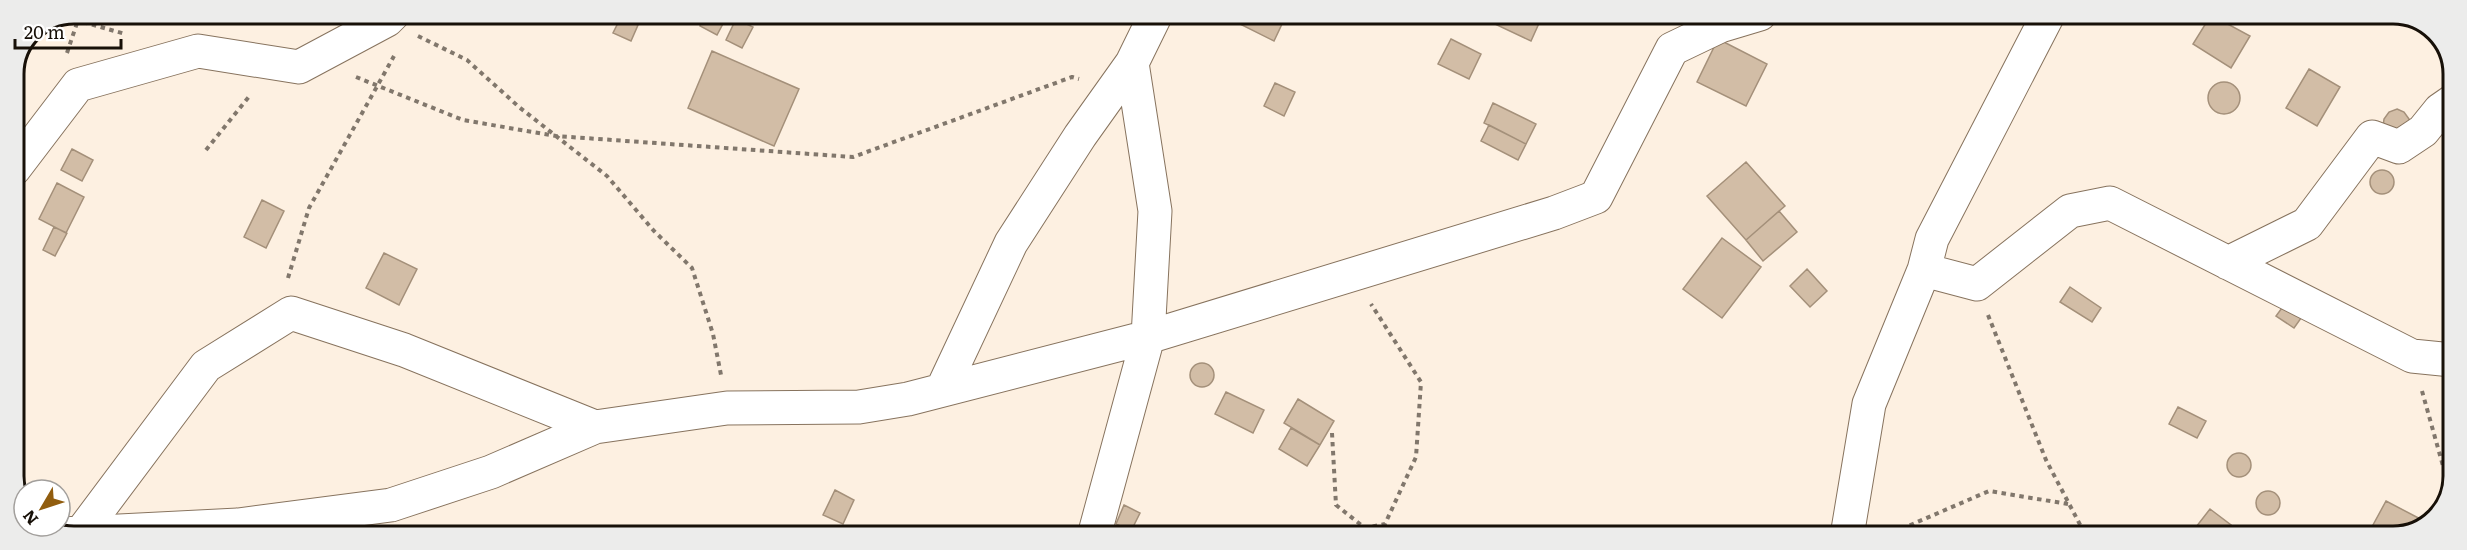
<svg xmlns="http://www.w3.org/2000/svg" width="2467" height="550" viewBox="0 0 2467 550" font-family="Literata,serif">
<style>
.building{fill:#d2bda6;stroke:#a4907a;stroke-width:1.5}
.lines{fill:none;stroke-linecap:round;stroke-linejoin:round}
.minor-casing{stroke:#87735e;stroke-width:35}
.path{stroke:#81776c;stroke-width:4;stroke-dasharray:4.5 4.5;stroke-linecap:butt}
.minor{stroke:#fff;stroke-width:33}
.rim{fill:none;stroke:#171008;stroke-width:3}
</style>
<rect width="100%" height="100%" fill="#fdf0e1"/>
<!-- building -->
<path class="building" d="M705 14H718L726 18 717 35 700 26Z
M1220 14H1261L1282 24 1274 41Z
M1484 14H1526L1540 21 1531 41 1482 18Z
M2211 15 2250 36 2231 68 2193 44Z
M621 17 638 25 631 41 613 33Z
M736 19 753 27 742 48 726 40Z
M1451 39 1481 54 1469 79 1438 64Z
M1718 39 1767 64 1746 106 1697 82Z
M712 51 799 89 774 146 688 108Z
M2309 69 2340 87 2317 126 2286 108Z
M2208 98a16 16 0 1 1 32 0a16 16 0 1 1-32 0Z
M1275 83 1295 92 1284 116 1264 106Z
M1493 103 1536 124 1526 144 1484 123Z
M2397 109 2404 112 2409 119V128L2388 134 2383 127 2384 119 2389 112Z
M1489 125 1526 144 1518 160 1481 141Z
M72 149 93 160 82 181 61 170Z
M1746 162 1785 206 1746 240 1707 196Z
M2370 182a12 12 0 1 1 24 0a12 12 0 1 1-24 0Z
M57 183 84 197 66 233 39 219Z
M262 200 284 211 266 248 244 237Z
M1779 211 1797 232 1763 261 1746 240Z
M54 227 67 233 55 256 43 250Z
M1722 238 1761 267 1722 318 1683 289Z
M384 253 417 269 399 305 366 288Z
M1807 269 1827 291 1810 307 1790 286Z
M2070 287 2101 308 2092 322 2060 302Z
M2287 301 2304 314 2294 328 2276 316Z
M1190 375a12 12 0 1 1 24 0a12 12 0 1 1-24 0Z
M1226 392 1264 410 1253 433 1215 414Z
M1298 399 1334 421 1320 445 1284 423Z
M2178 407 2206 421 2197 438 2169 424Z
M1291 428 1320 445 1307 466 1279 449Z
M2227 465a12 12 0 1 1 24 0a12 12 0 1 1-24 0Z
M835 490 854 500 843 524 823 515Z
M2256 503a12 12 0 1 1 24 0a12 12 0 1 1-24 0Z
M2386 501 2428 523 2393 536H2367Z
M1124 505 1140 513 1131 531 1116 524Z
M2210 509 2231 525 2223 536H2189Z"/>
<g class="lines">
<defs>
<path id="minor" d="M14 169 78 85 198 51 299 67 387 20 393 14
M2228 263 2307 224 2372 137 2399 147 2423 131 2440 110 2453 101
M1924 270 1977 284 2070 211 2110 203 2412 356 2452 360
M942 390 1011 243 1080 136 1132 63
M81 533 206 366 291 313 404 350 595 427
M60 534 238 525 391 505 491 472 595 427 727 408 859 407 908 399 1148 337 1554 213 1596 197 1672 49 1720 26 1760 14
M1094 536 1148 337 1155 211 1132 63 1156 14
M1847 536 1869 404 1924 270 1932 239 2048 15"/>
</defs>
<!-- minor casing -->
<use href="#minor" class="minor-casing"/>
<!-- path -->
<path class="path" d="M66 17 125 34
M418 36 467 60 519 107 607 176 654 231 692 268 713 334 721 375
M67 53 80 14
M356 77 463 120 556 136 853 157 1072 77 1079 79
M206 150 251 94
M288 278 309 208 394 56
M1988 315 2046 460 2086 536
M2422 391 2450 491
M1332 433 1336 505 1365 528 1385 524 1416 457 1421 382 1371 304
M1885 536 1989 491 2068 504"/>
<!-- minor -->
<use href="#minor" class="minor"/>
</g>
<!-- crop -->
<path d="M0 0H2467V550H0ZM74 24H2393A50 50 0 0 1 2443 74V476A50 50 0 0 1 2393 526H74A50 50 0 0 1 24 476V74A50 50 0 0 1 74 24Z" fill="#ececeb" fill-rule="evenodd"/>
<path class="rim" d="M74 24H2393A50 50 0 0 1 2443 74V476A50 50 0 0 1 2393 526H74A50 50 0 0 1 24 476V74A50 50 0 0 1 74 24Z"/>
<!-- north arrow -->
<g transform="translate(42 508) rotate(231)"><circle r="28" fill="#ffffff" stroke="#a29f9c" stroke-width="1.5"/>
<path d="M0-4.5L10 22L0 15L-10 22Z" fill="#915d0f"/>
<text y="-9" font-size="16" font-weight="bold" text-anchor="middle" fill="#171008">N</text>
</g>
<!-- scale -->
<path d="M15 39v9h106v-9" fill="none" stroke="#171008" stroke-width="3"/>
<text x="24" y="39" font-size="18" fill="#171008" stroke="#ffffff" stroke-width="4.5" paint-order="stroke">20 m</text>
</svg>
